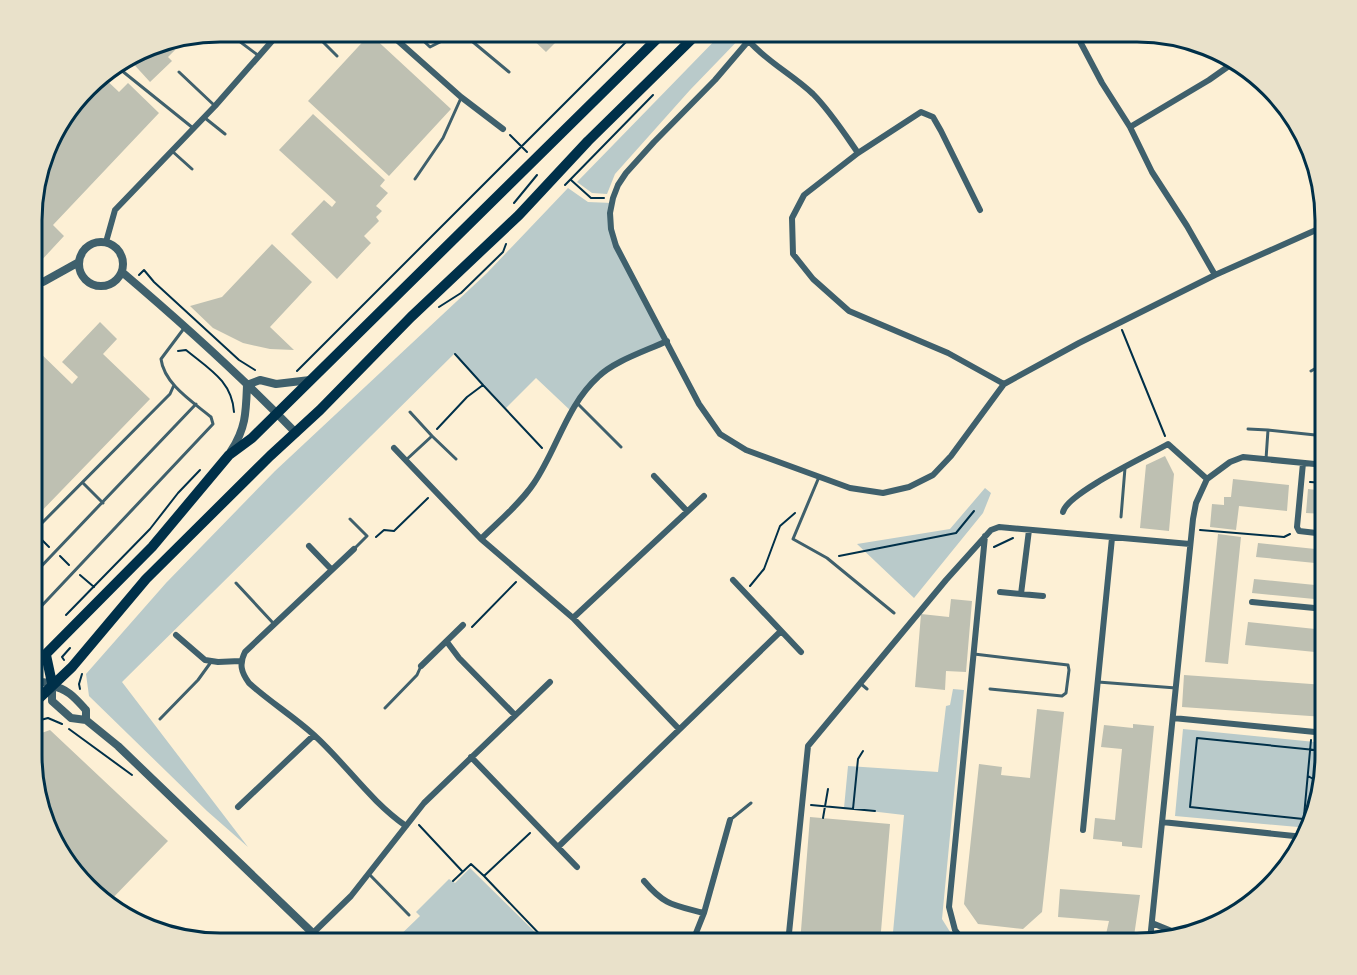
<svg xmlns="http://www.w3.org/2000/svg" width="1357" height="975" viewBox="0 0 1357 975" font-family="'Source Serif 4',serif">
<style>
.green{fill:#b9caca}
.building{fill:#bec0b2}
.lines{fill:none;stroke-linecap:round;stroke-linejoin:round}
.path{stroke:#003049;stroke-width:2}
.service{stroke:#3f606c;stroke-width:3}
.minor{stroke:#3f606c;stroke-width:6}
.tertiary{stroke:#3f606c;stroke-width:8}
.trunk{stroke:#003049;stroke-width:10}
.rim{fill:none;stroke:#003049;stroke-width:3}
</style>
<rect width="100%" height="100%" fill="#fdf0d5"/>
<!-- green -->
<path class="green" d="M723 32H746L690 90 615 174 607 194 592 193 577 182Z
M568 188 588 202 612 203 611 229 667 341 600 375 572 412 536 378 506 408 454 354 122 682 248 847 207 811 89 696 86 674 166 583 275 471 487 273Z
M985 488 991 493 983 513 914 598 857 544 950 529Z
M953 689 964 690 942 919 957 943H892L904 815 844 808 848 766 938 772 946 706 950 705Z
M1183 729 1325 743C1325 771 1322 803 1309 828L1175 816Z
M470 868 546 943H392L420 916 416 912 449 879 455 883Z"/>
<!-- building -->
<path class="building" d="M513 32H566L546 52 526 33 520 39Z
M370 34 451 109 389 176 308 101Z
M188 37 180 45 174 39Z
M166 40 175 50 168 57 172 61 150 82 129 59 159 42Z
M101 75 119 92 128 83 159 113 53 225 64 236 39 263 33 257V195L57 126 96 78Z
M313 114 385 180 380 186 388 193 376 206 382 211 376 217 379 221 364 236 371 243 337 279 291 234 324 200 332 207 336 202 279 150Z
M272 244 312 282 270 327 294 350 270 349 243 343 213 328 190 306 222 297Z
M100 322 117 339 103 354 150 399 33 520V346L72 384 78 377 62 362Z
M1165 456 1174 474 1169 531 1140 528 1146 465Z
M1233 479 1289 485 1287 511 1239 506 1236 530 1210 527 1212 504 1224 505V497H1231Z
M1308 489 1325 491V514L1306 513Z
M1218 534 1241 537 1228 664 1205 662Z
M1258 543 1325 550V564L1256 557Z
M1254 579 1325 586V600L1252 593Z
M951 599 972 601 966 672 946 671 945 690 915 687 921 614 949 617Z
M1248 622 1325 630V653L1245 645Z
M1184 675 1325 685V717L1182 707Z
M1037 709 1064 712 1042 912 1023 929 978 924 964 904 979 764 1002 767 1001 775 1030 778Z
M1133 724 1154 726 1142 848 1122 846V842L1093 839 1095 818 1115 820 1122 749 1101 747 1104 725 1133 728Z
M50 730 168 841 106 905 57 849 33 779V736Z
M810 817 890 824 880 943H800Z
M1060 889 1140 895 1133 943H1104L1109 921 1058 917Z"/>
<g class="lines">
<!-- path -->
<path class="path" d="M708 40 717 32
M510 135 527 152
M571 180 591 198H604
M565 185 653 95
M514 203 537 175
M139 275 144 270 154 282 239 360 255 370
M439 307 461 293 503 252 506 244
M1122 330 1165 436
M178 351 186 350C209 369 232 381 234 412
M455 354 483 385
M297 371 636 32
M437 429 467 397 483 385 542 448
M1310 482 1325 483
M1200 530 1284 537 1290 534
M38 536 49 547
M376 537 384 530 394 531 428 498
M994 547 1013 538
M60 556 69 565
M839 556 956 533 974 511
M80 575 94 587
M750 586 764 569 780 526 795 513
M66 615 150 529 178 493 200 470
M472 627 516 582
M64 660 62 657 70 648
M80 689 79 684 82 674
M48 718 62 724
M33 722 48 718
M69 729 132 775
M1308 776 1322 784
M811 805 875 811
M853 809 858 759 863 751
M823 818 828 789
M1313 820 1190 807 1197 738 1325 751
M419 825 462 871
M1303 827 1311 740
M484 876 548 943
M453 881 471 864 484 876 530 833"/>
<!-- service -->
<path class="service" d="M227 32 259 56
M313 32 337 56
M414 32 430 47 460 32
M461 32 509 72
M116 66 193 128
M179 72 215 106
M205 118 225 134
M172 151 192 169
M415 179 443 138 461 98
M1311 371 1325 363
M578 404 621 447
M1248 429 1268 430 1266 459
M1268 430 1325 436
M432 436 456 459
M406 460 432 436 410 412
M819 477 793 539 827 558 894 613
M83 483 103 503
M1121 517 1125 468
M350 519 367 536 354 549
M33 532 170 394 174 385
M33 575 196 404
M236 583 274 624
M33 615 213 424 211 417C193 402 164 384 161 359L185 327
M974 654 1068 665 1069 670 1066 693 1062 696 990 689
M1098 682 1176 688
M860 683 867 689
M385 708 417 675 421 666
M160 719 198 680 211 662
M730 820 751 803
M369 874 409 915"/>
<!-- minor -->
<path class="minor" d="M388 32 461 97 503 129
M756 32 715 80 654 142 626 173 618 185 613 198 610 213 611 229 616 246 699 404 720 434 746 450 850 488 883 493 909 487 933 475 951 456 1004 384 1079 343 1215 275 1325 226
M1075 32 1102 83 1130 127 1152 172 1187 226 1215 275
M748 40C767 62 792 74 813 94 830 111 844 133 858 153
M1130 127 1209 80 1236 61
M980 210 941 131 933 117 921 112 858 153 804 195 792 218 793 254 813 279 849 311 948 353 1004 384
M106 242 115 210 215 106 280 32
M394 448 481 539 573 618 679 729
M1303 463 1297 527 1299 531 1325 534
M654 476 687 511
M1063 512C1067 493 1149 455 1168 444L1207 479
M481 539C499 521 520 504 534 483 557 449 567 405 598 377 614 361 646 351 667 341
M309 546 331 569
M354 549 245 652C239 664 241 672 249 683 270 702 293 716 314 735 346 764 370 801 406 826
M733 580 801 652
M1000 592 1021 594 1029 530
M1021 594 1043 596
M1252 602 1325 609
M573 618 704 496
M176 635 205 660 218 662 240 661
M447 642 459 658 515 715
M421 666 463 625
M1173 718 1325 733
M471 757 577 867
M238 807 314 735
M1162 822 1304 837
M1083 830 1112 538
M558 847 781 631
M644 881C665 906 674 905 704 913
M1152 923 1179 934
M313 933 351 896 424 803 550 682
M1150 940 1193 519 1196 503 1207 479 1230 462 1243 457 1325 465
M692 943 704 913 730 820
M788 943 808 746 946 580 991 530 999 527 1190 544
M965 943 955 930 949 907 985 536"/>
<!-- tertiary -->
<path class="tertiary" d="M79 264a22 22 0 1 1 44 0a22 22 0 1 1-44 0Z
M122 272C182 323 241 376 296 433
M33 283 43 282 79 262
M247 385 260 380 276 384 310 380
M231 451C246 428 246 412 247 385
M52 686C68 689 75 698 86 710V720
M33 688 40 682 52 683V701L71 718 86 720 118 746 323 943"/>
<!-- trunk -->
<path class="trunk" d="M46 655 52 683
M33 667 152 547 229 455 252 438 664 32
M33 704 72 667 146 579 270 456 320 410 411 317 519 215 588 141 699 32"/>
</g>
<!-- crop -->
<path d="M0 0H1357V975H0ZM220 42H1137A178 178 0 0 1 1315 220V755A178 178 0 0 1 1137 933H220A178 178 0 0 1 42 755V220A178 178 0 0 1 220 42Z" fill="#e9e1ca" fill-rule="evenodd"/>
<path class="rim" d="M220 42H1137A178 178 0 0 1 1315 220V755A178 178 0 0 1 1137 933H220A178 178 0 0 1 42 755V220A178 178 0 0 1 220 42Z"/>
</svg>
